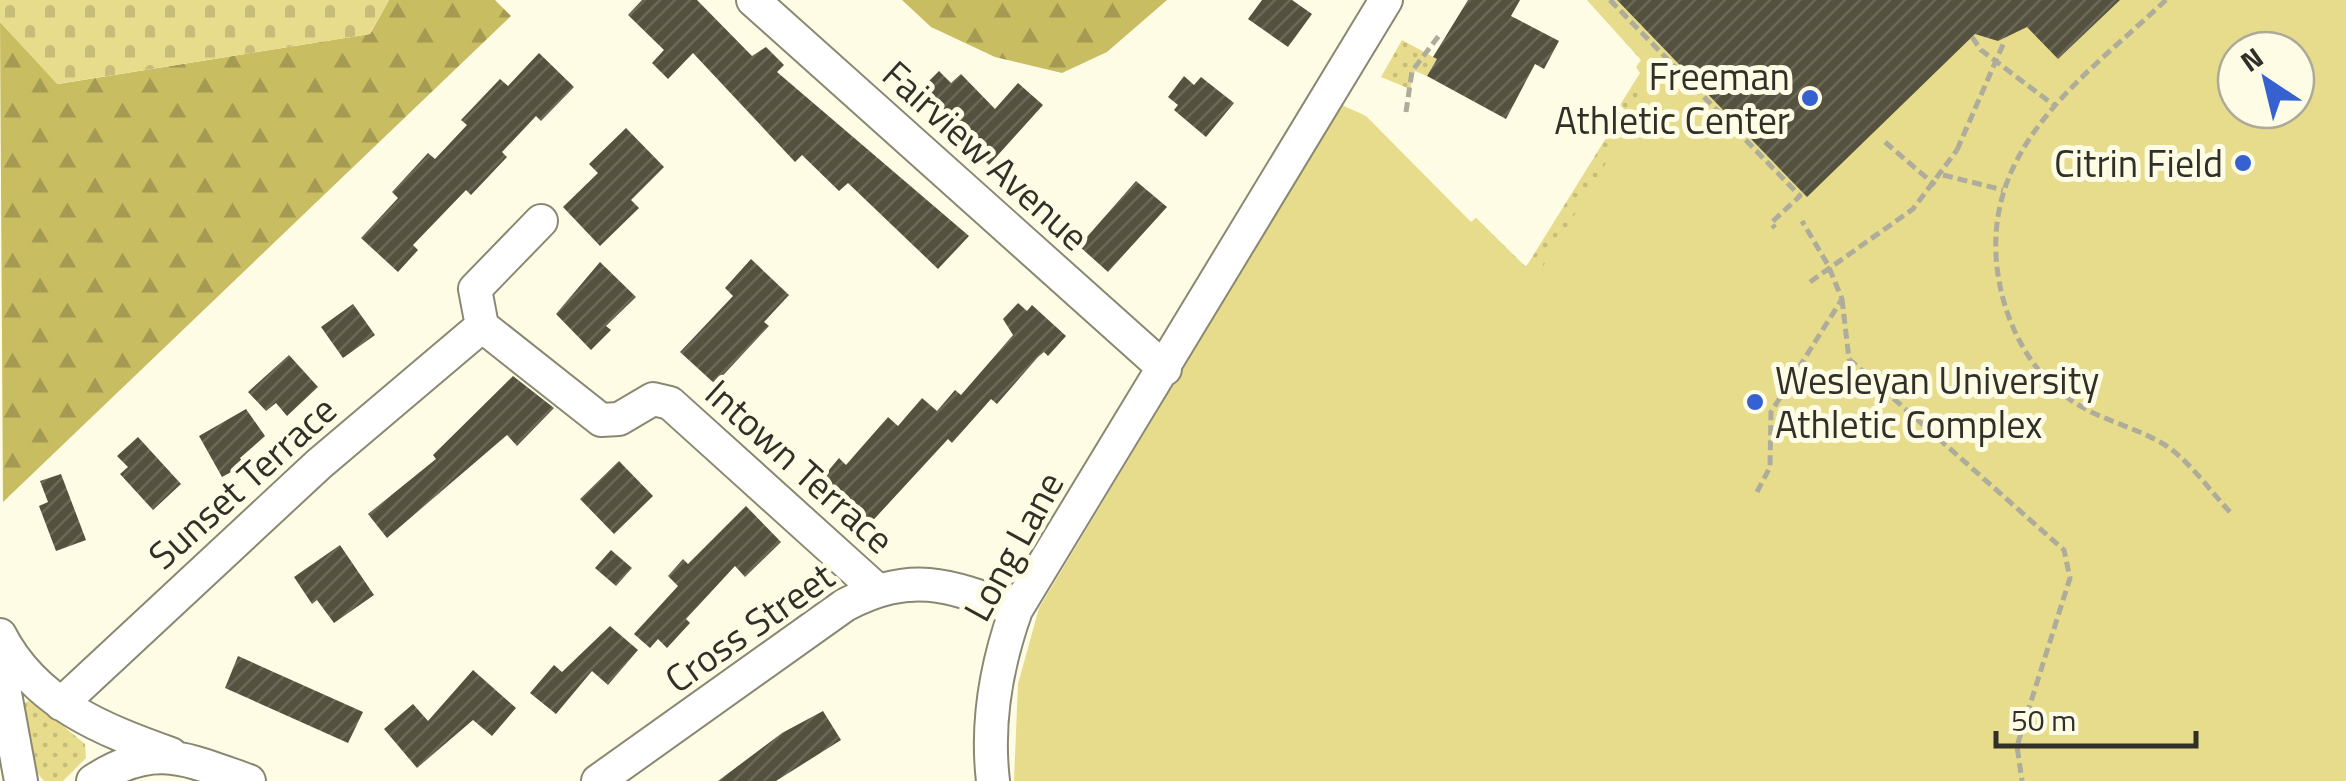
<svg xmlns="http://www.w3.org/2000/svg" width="2346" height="781" viewBox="0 0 2346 781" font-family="'Titillium Web',sans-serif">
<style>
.grass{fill:url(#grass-dots)}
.forest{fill:url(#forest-firs)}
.cemetery{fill:url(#cemetery-stones)}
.park{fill:#e7dc8c;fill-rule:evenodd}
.building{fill:url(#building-hatch)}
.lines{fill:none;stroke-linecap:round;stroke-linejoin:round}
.minor-casing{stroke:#8a8873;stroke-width:36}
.path{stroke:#aeac9b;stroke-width:5;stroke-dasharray:10 5;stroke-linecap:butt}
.minor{stroke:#fff;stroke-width:32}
.path-bridge{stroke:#aeac9b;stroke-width:5;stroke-dasharray:10 5;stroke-linecap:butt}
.poi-dot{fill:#3661d1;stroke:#fefce5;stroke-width:4}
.labels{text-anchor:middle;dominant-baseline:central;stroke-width:10;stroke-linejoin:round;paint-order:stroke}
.poi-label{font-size:38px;fill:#313028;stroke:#fefce5;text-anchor:end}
.street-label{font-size:38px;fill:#313028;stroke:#fefce5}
</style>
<defs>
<pattern id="grass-dots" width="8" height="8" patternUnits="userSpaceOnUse" patternTransform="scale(2.5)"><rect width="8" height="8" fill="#e7dc8c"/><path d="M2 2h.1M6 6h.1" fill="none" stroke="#c7bd79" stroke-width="1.8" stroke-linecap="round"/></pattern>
<pattern id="forest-firs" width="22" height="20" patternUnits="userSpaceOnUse" patternTransform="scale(2.5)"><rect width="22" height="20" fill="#c9bd62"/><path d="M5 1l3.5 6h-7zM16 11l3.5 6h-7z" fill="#a49a51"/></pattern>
<pattern id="cemetery-stones" width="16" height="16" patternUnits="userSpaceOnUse" patternTransform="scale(2.5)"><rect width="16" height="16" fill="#e7dc8c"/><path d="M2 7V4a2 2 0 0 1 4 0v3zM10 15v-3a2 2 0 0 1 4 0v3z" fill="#c7bd79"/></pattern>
<pattern id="building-hatch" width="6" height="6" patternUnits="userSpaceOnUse" patternTransform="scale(2.5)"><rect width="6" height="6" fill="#54523f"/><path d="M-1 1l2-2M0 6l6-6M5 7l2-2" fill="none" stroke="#6a6858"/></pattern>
</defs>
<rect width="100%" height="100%" fill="#fefce5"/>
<!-- grass -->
<path class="grass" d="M1587 0H1603L1794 199 1545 295 1361 113 1471 222 1476 218 1526 267 1624 109 1620 105 1640 73 1636 67 1641 60Z
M1402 40 1437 59 1427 76 1415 71 1410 89 1381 77Z
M27 701 34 702 85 744 86 758 63 781H44L35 770 23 706Z"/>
<!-- forest -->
<path class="forest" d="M389 0H495L511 16 3 502 0 22 58 84 370 34Z
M902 0H1167L1107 52 1062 73 995 57 931 27Z"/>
<!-- cemetery -->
<path class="cemetery" d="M0 0H389L370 34 57 84 0 22Z"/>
<!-- park -->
<path class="park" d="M1587 0H2346V781H1014L1018 684 1039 608 1342 105 1366 116 1471 222 1476 218 1526 268 1539 273 1642 104V60ZM2236 50H2296V110H2236Z"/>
<!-- building -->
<path class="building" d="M642 0H697L752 56 766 47 784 65 777 72 969 236 938 269 848 183 839 191 802 155 795 162 693 53 668 79 652 63 664 50 628 15Z
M1262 0H1292L1312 14 1288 47 1248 19Z
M1468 0H1520L1511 16 1559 41 1544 69 1535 64 1506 119 1427 76 1437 59 1433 57Z
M1617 0H2120L2058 59 2027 27 1998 41 1975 34 1807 197Z
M539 53 574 87 541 121 536 116 502 152 507 157 471 195 466 190 413 245 418 250 398 272 361 238 398 198 392 192 428 153 435 159 467 125 461 120 500 79 508 86Z
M939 71 951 83 961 74 995 109 1018 83 1043 105 989 165 917 93Z
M1184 76 1194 85 1201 77 1234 103 1206 137 1174 110 1178 105 1168 97Z
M626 128 664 167 631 200 639 208 600 246 563 207 598 173 589 164Z
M1136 181 1167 207 1108 272 1079 246Z
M751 259 789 295 764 322 769 326 715 384 680 352 733 296 725 288Z
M600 262 636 297 606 326 611 330 591 350 556 314Z
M1018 303 1027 311 1032 305 1066 336 1048 356 1044 352 1038 357 997 404 991 399 952 443 948 439 866 528 823 490 831 482 824 476 839 458 846 465 888 417 898 426 922 398 937 411 955 390 961 395 1013 335 1003 319Z
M353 304 375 335 343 358 321 327Z
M289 355 318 387 287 416 276 403 266 411 248 392Z
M513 376 554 408 517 446 507 435 387 538 368 514 436 459 433 455Z
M246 409 265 436 240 458 244 465 222 477 199 436Z
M138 437 181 484 153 510 120 474 128 467 117 456Z
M619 461 653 496 614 534 580 499Z
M61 474 86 540 56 551 39 506 48 502 40 481Z
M746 506 781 542 745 577 735 566 686 619 690 623 667 648 658 639 650 648 634 634 678 586 668 576 683 559 688 564Z
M340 545 374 595 334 623 317 600 312 604 294 577Z
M611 550 632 568 616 586 595 568Z
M610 626 638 650 608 685 592 671 556 714 530 693 554 665 562 672Z
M238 656 363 712 348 743 225 688Z
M473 670 516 708 492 736 473 720 417 768 384 729 413 704 428 721Z
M823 711 841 740 776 781H718L782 733Z"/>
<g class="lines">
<defs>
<path id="minor" d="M753 0 1165 369
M541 221 475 289 482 326 601 420 619 419 653 399 670 403 876 589
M0 635C35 703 103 730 171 754
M0 666 21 781
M61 704 319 464 482 326
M93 781C154 741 186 759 249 781
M598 781 845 605C912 570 949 585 1016 610
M993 781C986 722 996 666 1016 610L1386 0"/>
</defs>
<!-- minor casing -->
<use href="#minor" class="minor-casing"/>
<!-- path -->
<path class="path" d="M1610 0 1800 196 1771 223 1775 228
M2166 0C2080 81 1973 152 2000 286 2008 325 2028 365 2059 391 2090 418 2126 423 2160 442 2186 456 2210 491 2230 512
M1972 37 1981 50 2055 106
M1406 112 1412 71 1441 33
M1885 142 1935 185
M1943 175 2003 190
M1810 282 1913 209 1957 150
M1842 299 1849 359 2064 550 2070 578 2017 746 2022 781
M1757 492 1770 467 1771 412 1842 299 1828 265 1802 221"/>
<!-- minor -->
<use href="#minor" class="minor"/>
<!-- path-bridge -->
<path class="path-bridge" d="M1957 150 2005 40"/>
</g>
<!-- markers -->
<g class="poi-dot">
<circle cx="1810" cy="98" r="10"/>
<circle cx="2243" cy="163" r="10"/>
<circle cx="1755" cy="402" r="10"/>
</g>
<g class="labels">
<!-- poi labels -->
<g class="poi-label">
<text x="1790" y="76">Freeman<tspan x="1790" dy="44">Athletic Center</tspan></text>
<text x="2223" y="163">Citrin Field</text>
<text x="1775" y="380" text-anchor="start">Wesleyan University<tspan x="1775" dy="44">Athletic Complex</tspan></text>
</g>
<!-- street labels -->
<g class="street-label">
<text transform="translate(986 155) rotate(42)">Fairview Avenue</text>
<text transform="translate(800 466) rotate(42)">Intown Terrace</text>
<text transform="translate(242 482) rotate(-42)">Sunset Terrace</text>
<text transform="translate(1013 546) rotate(-61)">Long Lane</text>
<text transform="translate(749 627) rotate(-35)">Cross Street</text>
</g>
</g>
<!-- north arrow -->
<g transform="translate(2266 80) rotate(325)"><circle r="48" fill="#fefce5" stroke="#acaa99" stroke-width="2.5"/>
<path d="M0-8L18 38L0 25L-18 38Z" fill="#3661d1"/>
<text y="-15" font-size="28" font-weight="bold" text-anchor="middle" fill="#313028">N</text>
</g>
<!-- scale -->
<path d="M1996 731v15h200v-15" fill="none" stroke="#313028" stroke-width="5"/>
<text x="2011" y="731" font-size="30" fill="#313028" stroke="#fefce5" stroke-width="8" paint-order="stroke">50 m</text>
</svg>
